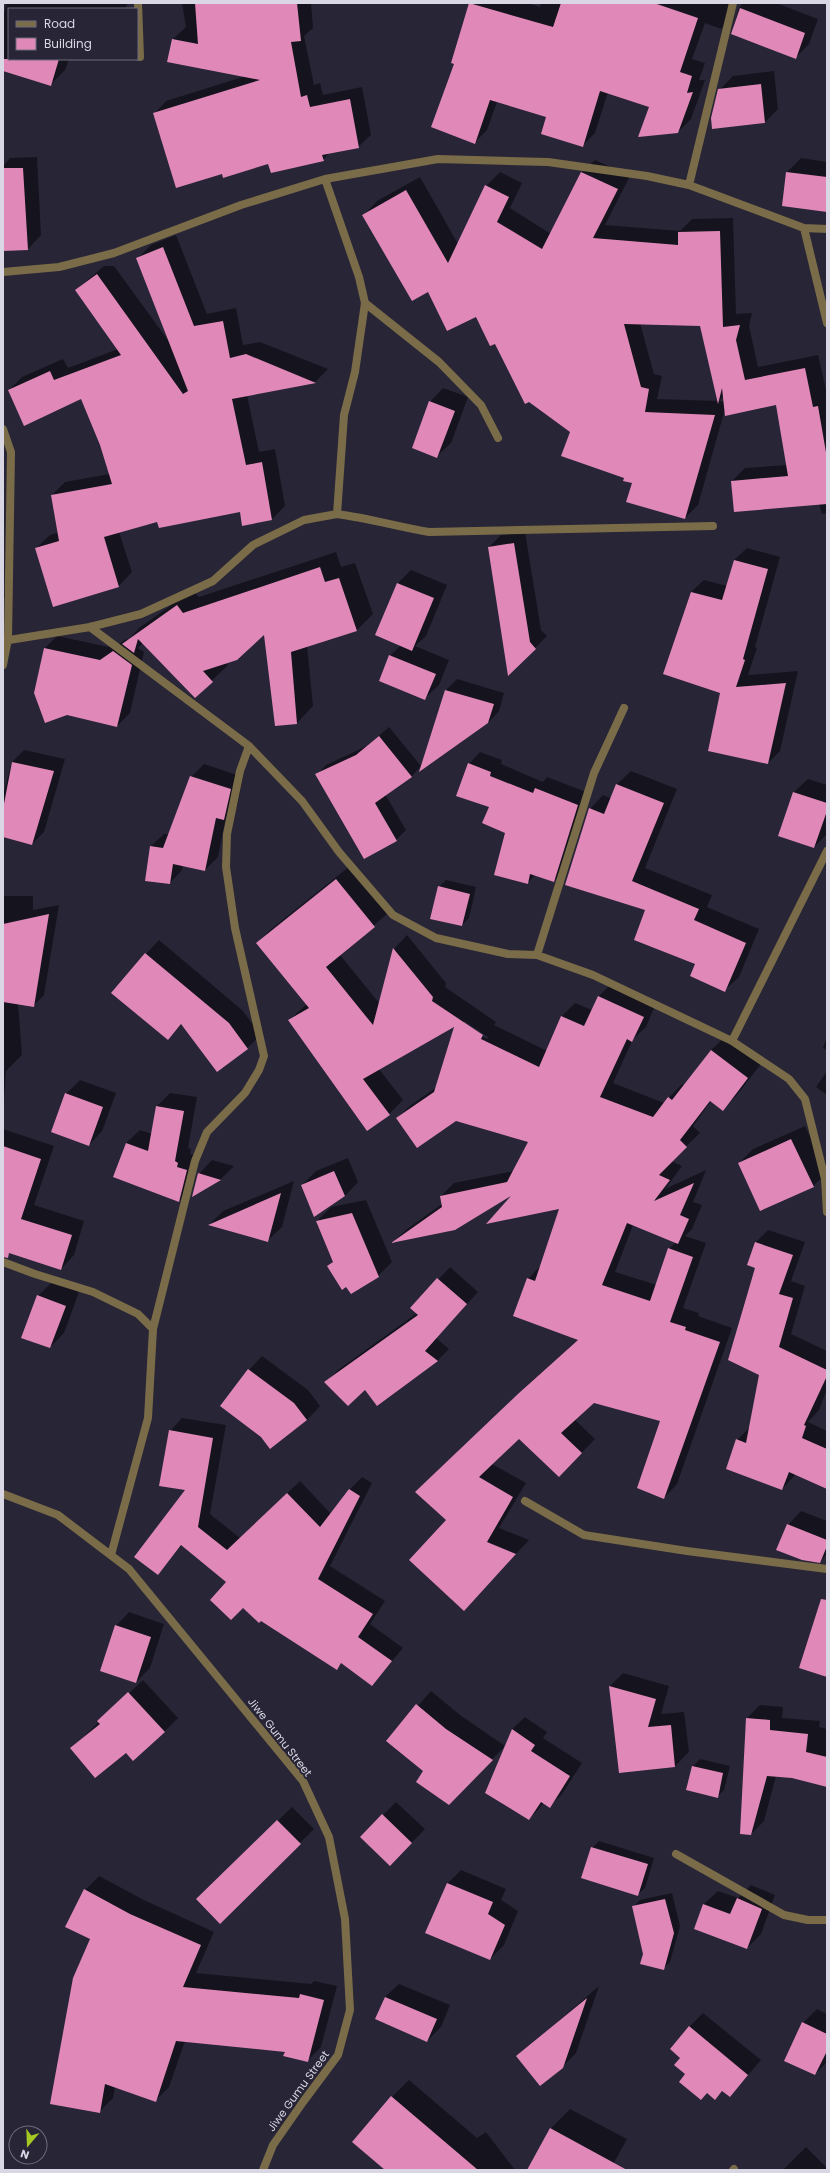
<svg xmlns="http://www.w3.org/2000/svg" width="830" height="2173" viewBox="0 0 830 2173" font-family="Poppins,sans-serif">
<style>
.shadow{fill:#0007;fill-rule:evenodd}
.building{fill:#e089b9}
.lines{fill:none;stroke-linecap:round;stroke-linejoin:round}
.street{stroke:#7a6c48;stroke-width:8}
.labels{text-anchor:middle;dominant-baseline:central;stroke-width:4;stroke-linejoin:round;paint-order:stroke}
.street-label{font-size:11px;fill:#d8d7e3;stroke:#282537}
</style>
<rect width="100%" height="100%" fill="#282537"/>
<!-- shadow -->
<path class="shadow" d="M7 3H128L125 9H9V59H69L65 70 50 85 3 70V16Z
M182 3H311L313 28 304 36 314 85 320 83 323 95 362 87 371 135 358 147 330 152 323 160 269 163 222 172 154 114 166 101 246 76 173 39 186 27Z
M470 3H528L540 7 541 3H737L733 16 721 29 705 23 692 59 705 63 699 80H705L691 119 678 132 650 106 608 92 595 133 582 146 548 116 497 102 487 130 474 143 455 64 452 63Z
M743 3H776L818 19 809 44 796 57 732 33 739 8Z
M774 71 778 109 765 122 719 90 733 76Z
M37 157 41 235 28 249 3 250V166L10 158Z
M801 158 827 162V211L787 172Z
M595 160 630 176 605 225 680 231 692 219 733 218 736 314 752 313 749 326 758 367 818 355 827 394V513L822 514 819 504 732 481 745 468 787 465 777 404 725 409 698 505 685 518 625 477 571 431 495 343 477 315 428 291 364 215 377 201 420 177 458 244 486 186 500 172 522 183 510 208 551 234 581 173ZM640 323 700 325 718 401 657 399 662 376 654 374ZM724 396 725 402 719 401Z
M176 235 207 314 236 308 243 345 260 342 328 369 315 382 247 395 259 452 275 449 285 506 272 519 241 510 158 520 119 532 132 572 119 586 54 605 36 548 50 535 59 532 52 495 65 482 110 474 101 445 82 398 9 390 22 377 63 359 68 368 118 349 76 290 104 266H114L170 343 138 258 151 245Z
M443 388 468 397 451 443 437 456 430 402Z
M525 532 541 630 547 636 509 674 489 547 501 535Z
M747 548 780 557 755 647 757 648 748 675 798 671 780 751 768 763 721 693 691 592 704 580 727 586 734 560Z
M336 552 341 567 355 563 373 614 356 631 307 646 313 706 297 723 265 633 226 663 228 665 195 697 143 643 138 648 144 652 130 713 117 726 45 648 57 636 114 648 126 639 128 640 139 628 187 594H196L199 597Z
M411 570 447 585 426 636 415 646 449 660 439 685 425 698 390 656 401 645 398 583Z
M3 577 5 597 3 599Z
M457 679 504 693 499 711 488 723 423 765 446 690Z
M389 727 421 766 412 776 385 794 406 830 396 840 317 775 326 765 367 746Z
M24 750 65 759 44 832 32 844 3 836V795L12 762Z
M480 752 502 760 501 764 543 782 547 777 589 793 565 869 554 881 535 875 528 883 506 833 469 764Z
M204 764 243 777 237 807 226 817 218 857 205 870 183 865 182 870 170 883 151 846 164 834H169L191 777Z
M631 771 677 789 645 868 712 895 707 907 759 929 739 977 725 990 647 910 590 809 603 795 612 799 617 784Z
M808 779 827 785V834L814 847 779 836 794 792Z
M350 866 388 913 340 955 380 1004 394 949 407 935 446 983 445 987 496 1022 494 1025 547 1051 562 1016 575 1003 592 1010 599 996 612 983 656 1003 646 1027 633 1039 613 1083 664 1103 682 1084 685 1086 711 1050 725 1037 761 1064 736 1096 723 1109 711 1101 693 1126 700 1133 671 1161 682 1166 665 1189 706 1170 693 1202 702 1205 692 1229 685 1236 706 1243 683 1308 699 1313 698 1316 732 1328 677 1484 664 1498 662 1420 593 1402 574 1419 595 1439 559 1476 519 1437 492 1464 526 1483 499 1528 529 1540 477 1596 430 1479 534 1379 579 1339 528 1279 541 1265 561 1208 515 1193 394 1241 406 1230 442 1204 441 1196 454 1183 514 1171 529 1141 456 1120 397 1118 411 1105 437 1087 456 1025 379 1069 403 1100 389 1114 367 1130 289 1020 307 1004 257 943 270 930ZM464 1021 488 1037 487 1039 464 1024ZM633 1225 676 1242 669 1249 657 1285 615 1272Z
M446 880 476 887 469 918 462 925 439 887Z
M3 896H33V910L59 905 44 995 34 1005 18 1003 22 1055 6 1071 3 1116Z
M159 940 242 1010 261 1035 247 1048 182 1024 168 1039 146 954Z
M827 1036V1050L823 1048Z
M827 1071V1095L816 1087Z
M80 1080 116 1093 102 1131 89 1145 66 1094Z
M170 1093 197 1097 188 1148 191 1149 190 1154 200 1156 192 1188 179 1201 126 1143 140 1130 152 1134 157 1106Z
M805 1126 827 1173 813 1186 739 1163 753 1149Z
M3 1129 54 1146 34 1205 84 1221 74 1255 61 1269 3 1250Z
M348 1158 358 1182 345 1196 302 1185 316 1171Z
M212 1160 234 1166 221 1179 193 1195 199 1174Z
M294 1181 282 1227 268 1240 210 1224 223 1211Z
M366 1200 392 1262 378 1276 328 1266 334 1261 317 1221 331 1207Z
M768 1230 805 1242 791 1281 805 1286 791 1334 827 1351V1389L819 1410 808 1422 827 1431V1488L796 1474 782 1489 737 1440 750 1427 760 1374 756 1242Z
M450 1267 478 1292 436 1338 449 1349 437 1361 366 1388 326 1382 338 1370 417 1313 412 1308Z
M52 1282 79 1292 64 1333 50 1347 38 1296Z
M262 1356 308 1390 320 1406 307 1420 249 1370Z
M182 1418 226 1425 210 1514 240 1538 300 1481 331 1514 350 1489 362 1477 372 1483 330 1566 385 1601 370 1624 403 1648 372 1685 342 1663 337 1668 182 1545 158 1573 187 1490 170 1431Z
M801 1511 827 1521V1554L820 1562 788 1525Z
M129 1612 164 1624 150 1668 136 1682 116 1626Z
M623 1673 669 1686 661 1714 684 1712 689 1752 675 1766 620 1772 610 1686Z
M143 1680 178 1718 164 1732 126 1751 72 1748Z
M431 1691 460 1715 505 1746 512 1729 525 1717 547 1732 543 1738 582 1763 562 1794 550 1806 544 1803 529 1819 505 1746 449 1803 424 1771 387 1741Z
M760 1705 783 1707 782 1718 820 1721 819 1727 827 1729V1786L792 1777 776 1776 764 1821 751 1834 747 1718Z
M700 1759 730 1766 724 1790 717 1797 687 1790 693 1766Z
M396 1802 425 1829 390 1865 361 1837Z
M292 1807 314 1829 220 1922 211 1886Z
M599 1841 654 1858 645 1888 638 1894 592 1848Z
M461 1870 506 1889 501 1900 518 1911 504 1945 490 1959 448 1883Z
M99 1876 144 1900 214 1932 196 1973 311 1984 314 1981 337 1986 321 2047 307 2061 286 2051 185 2041 169 2087 155 2101 115 2087 113 2098 99 2112 91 1939 85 1890Z
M751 1885 775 1895 761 1934 747 1948 695 1928 704 1904 718 1891 738 1898Z
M672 1893 680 1926 670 1962 663 1969 644 1954 633 1907 640 1900Z
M399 1984 450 2005 441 2027 427 2041 385 1997Z
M599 1986 576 2053 562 2067 518 2056Z
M817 2009 827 2014V2062L815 2074 785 2060 803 2023Z
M703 2013 761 2060 730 2096 723 2091 715 2099 687 2074 681 2058 689 2027Z
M409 2080 477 2138 486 2132 515 2170H387L392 2097Z
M570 2109 627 2139 610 2170H528L551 2128Z
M806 2147 827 2168V2170H783Z"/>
<!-- building -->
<path class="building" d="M195 3H297L301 41 291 42 301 97 307 95 310 107 350 99 359 148 322 155 324 161 271 173 268 164 223 178 222 174 176 188 153 113 260 80 167 62 172 39 198 44Z
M469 3 553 27 561 3H654L698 18 680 72 692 76 687 93 693 92 678 133 638 137 649 107 600 91 583 147 541 134 546 117 490 100 475 144 431 127 454 64 451 63Z
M740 8 805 33 796 59 731 34Z
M3 59H59L51 86 3 71Z
M761 84 765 123 712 129 711 118 718 89Z
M3 168H23L28 250 3 251Z
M581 172 618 189 593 238 678 245V232L720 231 723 327 740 325 736 340 745 380 805 368 813 407 818 406 827 458V504L734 512 731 481 788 476 776 405 725 416 722 388 718 404 700 326 624 324 641 387 649 389 645 412 715 415 685 519 626 502 632 483 623 481 624 478 561 456 570 432 529 402 525 404 495 344 490 346 476 317 447 331 428 292 412 301 362 215 406 190 448 263 485 185 509 197 497 222 542 249Z
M786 172 827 177V212L782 206Z
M163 247 194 326 223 321 230 358 246 354 316 383 232 399 246 465 262 462 272 520 242 526 240 512 159 528 157 522 104 537 119 587 53 607 35 548 59 541 51 495 112 484 100 445 81 399 24 426 8 390 50 371 54 380 121 355 75 290 97 274 183 394 188 391 136 258Z
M429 401 455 411 437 458 412 448Z
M514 543 530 642 536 649 508 676 488 547Z
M734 560 768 569 743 659 745 660 736 687 786 683 768 764 708 751 720 693 663 674 691 592 722 600Z
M320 567 325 582 339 578 357 631 291 652 297 724 275 726 264 635 237 660 203 671 213 682 195 698 138 639 134 653 122 644 177 605 183 613Z
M397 583 434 598 412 651 375 635Z
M44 648 100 660 113 651 132 665 117 727 67 715 45 723 34 693Z
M389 655 436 674 425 700 379 681Z
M445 690 494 704 488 723 419 772Z
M379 736 412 777 375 803 397 841 364 859 315 774 356 755Z
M12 762 54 771 32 845 3 837V809Z
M468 763 491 772 490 776 533 793 535 788 578 805 554 882 530 874 528 884 494 875 505 833 482 823 489 807 456 796Z
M190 776 231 789 224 820 216 818 205 871 173 864 170 884 145 881 150 846 163 848Z
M616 784 664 803 632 881 699 909 694 920 746 943 725 992 690 976 695 964 634 940 645 910 565 885 589 808 604 814Z
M793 792 827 803V811L814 848 778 836Z
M336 879 375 927 326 967 373 1025 393 948 433 997 432 1001 483 1035 481 1039 539 1067 561 1016 584 1026 598 996 644 1017 632 1042 627 1039 600 1097 653 1117 668 1097 672 1100 711 1050 748 1078 723 1111 710 1101 680 1140 687 1147 659 1175 670 1180 654 1201 694 1183 680 1215 689 1219 678 1244 627 1223 602 1285 650 1301 668 1248 693 1257 670 1322 686 1327 685 1330 720 1342 664 1499 637 1488 660 1421 594 1403 561 1433 582 1453 559 1477 519 1439 479 1477 513 1497 487 1542 516 1554 464 1611 409 1560 446 1520 415 1492 519 1393 578 1340 513 1316 527 1278 535 1281 559 1209 486 1224 511 1196 455 1230 391 1243 442 1207 440 1196 507 1182 528 1142 456 1121 417 1148 396 1118 434 1092 454 1027 363 1079 390 1115 367 1131 288 1020 309 1008 256 943Z
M438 886 470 894 462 926 430 919Z
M49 914 34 1007 3 1002V924Z
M145 953 229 1023 248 1049 217 1072 181 1024 168 1040 111 993Z
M65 1093 103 1107 89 1146 51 1132Z
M156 1106 184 1111 175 1161 178 1163 177 1167 187 1170 179 1202 113 1177 126 1143 148 1151Z
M791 1139 814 1187 760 1211 738 1163Z
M3 1146 41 1159 21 1219 72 1235 61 1270 9 1253 8 1258 3 1257Z
M334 1171 345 1196 314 1217 301 1185Z
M198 1173 221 1180 192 1197Z
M281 1193 268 1242 208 1225Z
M352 1213 379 1277 351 1294 346 1287 342 1290 327 1266 333 1262 316 1221Z
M755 1242 793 1255 779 1294 793 1298 779 1347 827 1370V1376L804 1425 806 1426 802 1438 827 1449V1489L789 1472 782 1490 726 1469 736 1439 746 1443 759 1375 728 1360 755 1268 747 1265Z
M437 1278 467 1304 425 1351 438 1361 377 1406 365 1390 348 1406 324 1382 418 1315 410 1308Z
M37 1295 66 1306 50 1348 21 1338Z
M248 1369 294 1403 307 1420 270 1449 261 1437 220 1406Z
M169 1430 213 1438 198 1527 227 1550 287 1493 320 1527 349 1489 360 1496 318 1579 373 1614 358 1637 392 1661 372 1686 341 1663 337 1670 261 1621 259 1623 243 1608 231 1620 210 1600 226 1582 181 1545 158 1575 134 1557 185 1490 159 1486Z
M787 1524 827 1540V1546L820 1563 802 1560 776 1550Z
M821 1599 827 1600V1677L799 1668Z
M115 1625 151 1637 136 1683 100 1671Z
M609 1686 656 1699 648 1727 671 1725 675 1767 619 1773Z
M128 1692 165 1732 133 1761 126 1753 95 1778 70 1748 100 1724 97 1721Z
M416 1704 446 1729 493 1760 449 1805 416 1782 423 1771 386 1741Z
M746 1718 770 1720V1730L808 1734 806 1752 827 1757V1787L792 1778 767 1776 751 1835 740 1834Z
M512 1729 535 1745 531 1751 570 1776 550 1808 541 1802 529 1820 485 1793Z
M692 1766 723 1773 718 1798 686 1790Z
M382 1814 412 1843 390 1866 360 1837Z
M277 1820 301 1844 220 1924 196 1899Z
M591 1847 648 1864 638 1896 581 1878Z
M447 1883 493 1902 488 1914 505 1925 490 1960 425 1933Z
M84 1889 130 1914 201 1945 183 1987 299 1998 300 1994 324 2000 308 2062 283 2056 285 2052 176 2041 156 2102 105 2084 100 2113 50 2104 73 1978 90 1939 65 1927Z
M737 1898 762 1909 747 1949 694 1929 703 1904 730 1914Z
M665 1899 674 1933 664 1970 640 1964 643 1954 632 1906Z
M385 1997 437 2019 427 2042 375 2019Z
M587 1998 563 2068 540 2086 516 2056Z
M802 2022 827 2034V2051L815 2075 784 2061Z
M689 2026 748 2075 730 2097 722 2091 715 2100 707 2093 701 2100 679 2082 685 2074 674 2065 680 2058 670 2049Z
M391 2096 478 2170H385L352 2142Z
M550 2128 627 2170H527Z"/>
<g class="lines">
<!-- street -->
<path class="street" d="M138 3 140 57
M689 185 733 3
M804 228 827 323
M3 272 59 267 114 253 241 205 325 179 438 159 548 162 647 176 689 185 804 228 827 229
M365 303 439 362 481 405 498 438
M3 429 11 452 8 639 3 665
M337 514C368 518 398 527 429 532L713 526
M90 627 249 746 302 801 339 852 393 915 436 938 508 954 537 955 593 975 732 1041 789 1079 805 1099 825 1179 827 1212
M3 641 90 627 141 614 213 581 253 545 304 520 337 514 344 415 355 372 365 303 359 277 325 179
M537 955 594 773 624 708
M732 1041 827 851
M3 1262 35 1274 93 1292 138 1314 153 1329 148 1418 111 1555
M153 1329 195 1161 207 1132 245 1093 259 1070 264 1056 235 928 226 867 227 834 240 771 249 746
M3 1494 58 1515 129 1569 303 1781 329 1837 345 1919 350 2010 338 2055 303 2102 273 2145 263 2170
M525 1501 584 1535 687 1551 827 1569
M676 1854 784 1915 808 1920H827
M733 2170 734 2169"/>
</g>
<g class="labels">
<!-- street labels -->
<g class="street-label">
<text transform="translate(280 1737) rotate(52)">Jiwe Gumu Street</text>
<text transform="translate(298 2091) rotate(-54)">Jiwe Gumu Street</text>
</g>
</g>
<!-- border -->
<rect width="830" height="2173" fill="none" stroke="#d8d7e3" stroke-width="8"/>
<!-- legend -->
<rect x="8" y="8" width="130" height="52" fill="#282537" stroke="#6e6c7c"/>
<rect x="16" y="21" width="20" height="6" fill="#7a6c48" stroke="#6e6c7c"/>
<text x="44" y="28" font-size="12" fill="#d8d7e3">Road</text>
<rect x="16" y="38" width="20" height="12" fill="#e089b9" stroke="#6e6c7c"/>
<text x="44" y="48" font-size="12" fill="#d8d7e3">Building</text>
<!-- north arrow -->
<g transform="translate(28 2145) rotate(199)"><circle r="19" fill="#282537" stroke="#6e6c7c"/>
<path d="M0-3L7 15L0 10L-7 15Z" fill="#a5c822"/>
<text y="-6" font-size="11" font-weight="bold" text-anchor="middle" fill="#d8d7e3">N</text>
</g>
</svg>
